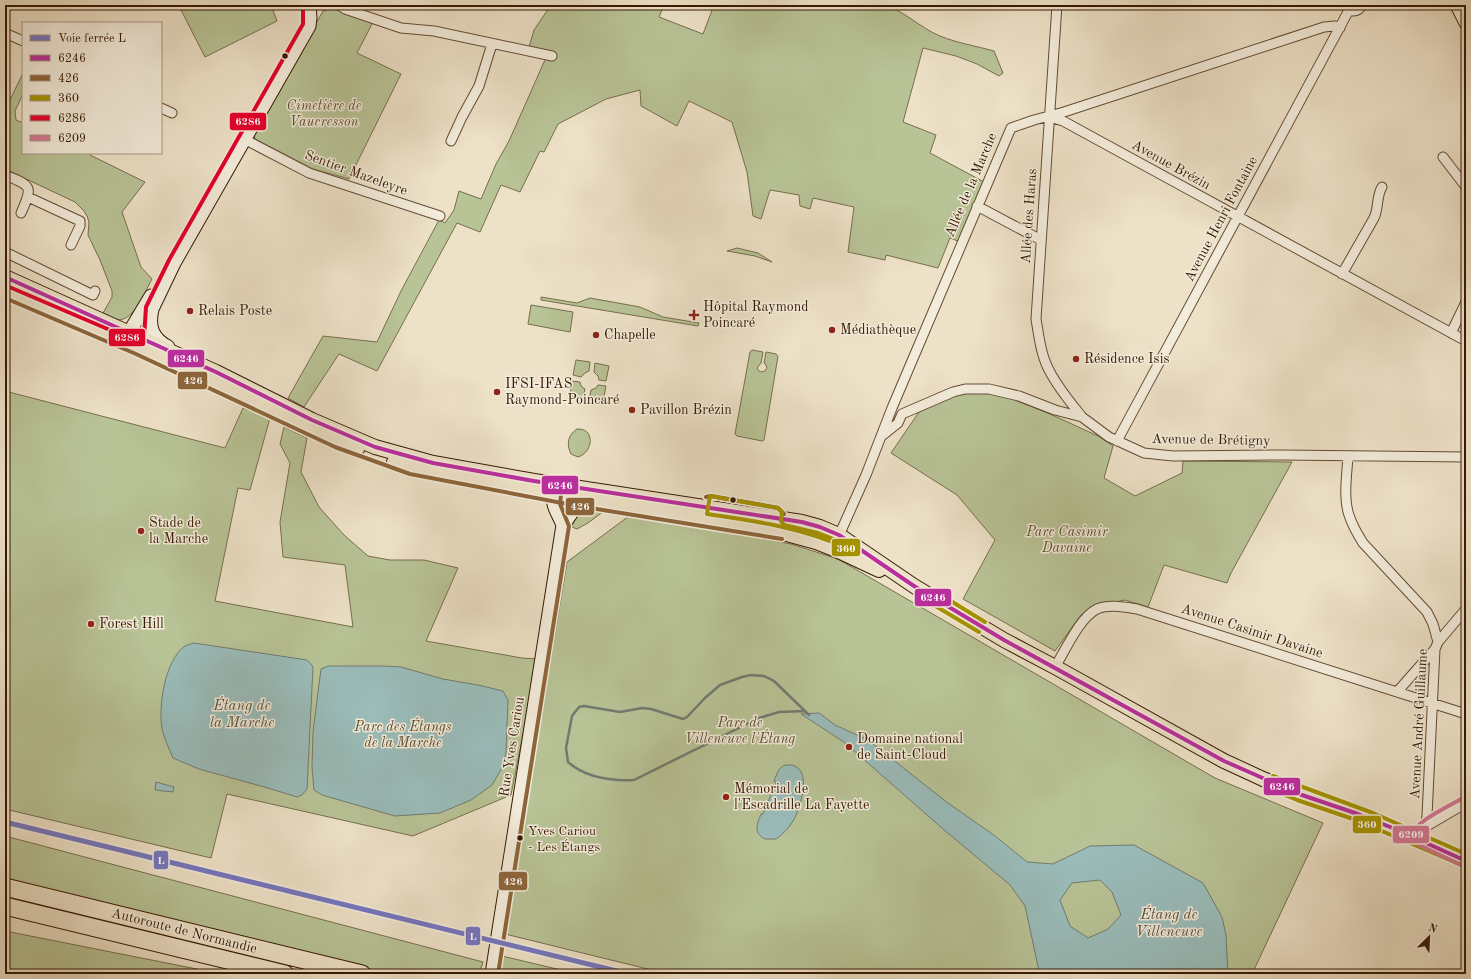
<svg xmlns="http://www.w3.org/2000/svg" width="1471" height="979" viewBox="0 0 1471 979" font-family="'Old Standard TT',serif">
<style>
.green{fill:#b8c396;stroke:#776e4c}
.water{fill:#9abcba;stroke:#727b70;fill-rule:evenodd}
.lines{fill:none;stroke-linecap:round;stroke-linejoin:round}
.stream{stroke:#727b70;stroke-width:2.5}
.street-casing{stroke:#644b32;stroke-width:11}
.secondary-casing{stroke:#361901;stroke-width:15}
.primary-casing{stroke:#361901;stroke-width:16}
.highway-casing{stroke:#361901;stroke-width:19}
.street{stroke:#f3ecdb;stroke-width:9}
.secondary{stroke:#f3ecdb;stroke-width:13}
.primary{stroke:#ede1c7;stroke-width:14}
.highway{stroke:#ede1c7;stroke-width:17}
.bus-1-casing{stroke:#f3ecdb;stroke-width:7}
.bus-2-casing{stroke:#f3ecdb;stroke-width:7}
.bus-3-casing{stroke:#f3ecdb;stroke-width:7}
.bus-4-casing{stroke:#f3ecdb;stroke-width:7}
.bus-5-casing{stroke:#f3ecdb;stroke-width:7}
.bus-1{stroke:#bb2e9e;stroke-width:4}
.bus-2{stroke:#8d653a;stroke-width:4}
.bus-3{stroke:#a59400;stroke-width:4}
.bus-4{stroke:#e4002b;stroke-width:4}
.bus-5{stroke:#d47895;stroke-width:4}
.rail-1-casing{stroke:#f3ecdb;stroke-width:8}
.rail-1{stroke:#7577c0;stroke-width:5}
.bus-dot{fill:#361901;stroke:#f3ecdb;stroke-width:1.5}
.poi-dot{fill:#8f2418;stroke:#f3ecdb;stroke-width:1.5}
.labels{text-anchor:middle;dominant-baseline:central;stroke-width:3;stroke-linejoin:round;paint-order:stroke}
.bus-label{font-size:13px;fill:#361901;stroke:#f3ecdb;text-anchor:start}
.park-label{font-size:14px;font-style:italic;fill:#5d4c2e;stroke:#f3ecdb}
.street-label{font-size:14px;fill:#361901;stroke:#f3ecdb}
.poi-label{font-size:14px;fill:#361901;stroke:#f3ecdb;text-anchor:start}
.water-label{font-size:15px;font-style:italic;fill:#595242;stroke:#f3ecdb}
.line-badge{stroke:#f3ecdb;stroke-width:1.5}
.badge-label{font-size:11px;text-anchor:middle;font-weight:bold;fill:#fff}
</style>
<rect width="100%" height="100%" fill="#ede1c7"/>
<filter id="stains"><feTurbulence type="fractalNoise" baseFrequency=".005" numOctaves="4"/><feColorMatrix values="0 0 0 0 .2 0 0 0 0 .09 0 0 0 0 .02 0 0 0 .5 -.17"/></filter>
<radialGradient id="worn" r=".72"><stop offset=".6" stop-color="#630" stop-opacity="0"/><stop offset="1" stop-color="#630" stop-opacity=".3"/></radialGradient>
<!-- green -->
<path class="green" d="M255 5H271L277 21 205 57 181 10Z
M551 5H618L626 9 629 5H664L659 17 703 34 714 5H883C904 10 920 28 940 36 957 43 976 46 994 51L1003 73 999 76 977 64 956 56 923 48 903 122 936 135 930 153 984 182 958 241 950 238 938 268 886 255 885 260 848 252 854 207 813 198 810 209 800 206 799 195 770 190 761 219 753 216 747 172 732 122 689 101 677 126 641 106 640 90 606 99 558 124 544 152 540 151 520 192 501 185 480 232 457 223 377 371 339 354 304 407 288 398 323 336 377 342 401 291 439 220 445 223 454 210 459 191 481 199 496 164 509 141 548 53 529 47 534 30Z
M332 8 373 22 357 53 401 74 349 179 313 169 255 139 254 134 323 11Z
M23 73V94L15 111 16 120 23 123V153H90V155L145 182 122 212 141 267 152 279C145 291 135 320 118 320 114 319 108 315 103 313L112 297V291L100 260 88 235 89 222 87 216 84 211 75 202 5 169V107L7 106Z
M737 248 758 253 772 262 755 256 727 251Z
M541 297 577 303 590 298 640 307 663 317 699 323 698 326 541 300Z
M531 305 573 312 570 332 528 324Z
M752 350 763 352 761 363 757 368 759 371 761 372 765 371 767 368 766 365 764 363 766 352 776 354 778 356 764 440 762 441 737 436 735 434 750 352Z
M576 360 590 362 589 371 585 373 581 377 573 375Z
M595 363 609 366 606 381 599 380 598 376 594 372Z
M572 381 580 382 581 386 585 389 583 398 570 396Z
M598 385 606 386 603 401 589 399 591 390 596 388Z
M972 390 997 393 1050 414 1098 436 1113 446 1104 478 1135 496 1182 473 1183 461 1292 462 1231 573 1227 583 1164 565 1148 607 1125 600 1096 606 1081 615 1055 651 963 599 995 540 957 495 891 453 919 412 954 395Z
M5 391 225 448 243 408 270 418 250 490 238 488 215 601 353 627 345 565 283 557 280 522 290 463 280 444 284 427 307 438 301 472 319 507 344 535 368 556 390 560H424L458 568 426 641 522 658 538 659 511 795 413 836 227 794 211 858 5 809Z
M577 429C596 428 593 453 578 457L571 454C566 444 568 435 577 429Z
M592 508 604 511 588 523 577 529 572 527C574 518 583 510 592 508Z
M629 516 719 530 791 544 838 559 1215 778 1323 823 1252 974H668L505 934 567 562Z
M5 836 483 962 479 974H383L5 882Z
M5 931 222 974H5Z
M502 956 578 974H500Z"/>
<!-- water -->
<path class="water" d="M194 643 307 660 311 664 313 667 307 789 302 795 297 797 268 788 199 769 173 758C169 748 164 739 162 729 158 706 165 660 185 646 187 645 191 644 194 643Z
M328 666H383L401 667 443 679 478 685 503 691 508 700 506 752 503 766 492 785 471 800 440 813 395 816 322 795 314 790 312 767 313 732 321 669Z
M819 713 835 725 868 740 948 803 995 836 1027 862 1053 864 1090 846 1134 845 1203 883 1222 917 1226 935 1228 974H1041L1039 971 1025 906 1010 885 943 829 844 742 801 714ZM1100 880 1112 892 1121 915 1108 929 1088 938 1070 926 1060 900 1072 883Z
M786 765C815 762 801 808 793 821 789 828 783 834 776 839H765C753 833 757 824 761 814H763L776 782 774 781C777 774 778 767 786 765Z
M156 782 174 787 173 792 155 790Z"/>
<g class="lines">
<!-- stream -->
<path class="stream" d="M805 711 779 712 759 718 634 780C610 781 586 778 568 762L566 748 572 716 579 707 584 706 620 712 642 708 651 709 683 719 687 717 705 698 720 685 742 677 751 675 764 676 774 681 809 715"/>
<defs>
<path id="street" d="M339 5 345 9 401 28 434 31 552 56
M1057 5 1036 319C1039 337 1041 356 1050 372 1059 389 1071 403 1082 417
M1345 5C1349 13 1358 13 1362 5
M5 33 23 41
M161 108 172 113
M1049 117 1063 121 1466 341
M244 139 309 173 440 216
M451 141 462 117 479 86 492 44
M1443 157 1466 187
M5 175C32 186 33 186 21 213
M28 197 80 221V226L71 245
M977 206 1041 240
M5 252 93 295 95 291
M1342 274 1374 218C1379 208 1376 197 1382 187
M1451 333 1466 302
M883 435 898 423 902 414 953 392 965 389H989L1019 396 1055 410 1082 417 1109 437 1144 453 1173 456 1282 455 1466 457
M1117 441 1349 10
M1348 456C1347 474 1343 498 1349 515 1352 525 1358 535 1363 543L1427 612 1433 624 1438 642
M837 540 866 475 892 408 1011 128 1034 120 1064 112 1324 27 1335 26 1340 28
M1055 667C1065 651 1080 617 1097 609 1109 604 1124 607 1137 609L1466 714
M1397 692 1435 649
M1425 827 1427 816 1435 649 1438 642 1466 609
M1416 837 1425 827 1466 803"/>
<path id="secondary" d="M1457 5 1466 23
M124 341 151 296
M168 347C152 338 148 327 152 309L174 263 309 26 310 18 309 5
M563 525 577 505 580 489
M492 974 563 525C554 504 551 508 556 484"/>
<path id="primary" d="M5 277 216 372 312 420 375 447 433 463 534 481 802 522 820 527 839 535 914 586 1004 640 1055 667 1224 761 1263 779 1299 794 1358 814 1395 829 1466 861
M5 291 138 349 338 442 357 449
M394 462 412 468 579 500 783 533 816 542 834 549 879 570"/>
<path id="highway" d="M5 887 362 974
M5 906 285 974"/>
</defs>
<!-- street casing -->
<use href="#street" class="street-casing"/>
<!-- secondary casing -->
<use href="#secondary" class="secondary-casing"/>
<!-- primary casing -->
<use href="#primary" class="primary-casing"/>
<!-- highway casing -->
<use href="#highway" class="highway-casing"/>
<!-- street -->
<use href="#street" class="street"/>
<!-- secondary -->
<use href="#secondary" class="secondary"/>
<!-- primary -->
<use href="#primary" class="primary"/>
<!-- highway -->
<use href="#highway" class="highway"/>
<defs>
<path id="bus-1" d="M5 277 216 372 312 420 375 447 433 463 534 481 802 522 820 527 839 535 914 586 1004 640 1224 761 1299 794 1358 814 1395 829 1466 861"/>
<path id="bus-2" d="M5 298 136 354 335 447 410 474 578 506 782 539
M706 497 711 496 773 507 778 508 784 514
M498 974 569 526 560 504 562 485"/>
<path id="bus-3" d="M710 496 778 508 782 512 781 521 784 525 818 533 836 540 849 549C804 528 756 521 707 514Z
M933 590 985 622
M927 601 979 632
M1273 776 1373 813 1466 854
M1268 788 1297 800 1356 820 1464 866"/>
<path id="bus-4" d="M7 286 138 342 144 338 146 307 169 260 303 24V5"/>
<path id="bus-5" d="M1463 798C1449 806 1414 822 1410 837L1413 842 1463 866"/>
</defs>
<!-- bus-1 casing -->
<use href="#bus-1" class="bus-1-casing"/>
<!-- bus-2 casing -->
<use href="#bus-2" class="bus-2-casing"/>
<!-- bus-3 casing -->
<use href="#bus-3" class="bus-3-casing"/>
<!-- bus-4 casing -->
<use href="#bus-4" class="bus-4-casing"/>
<!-- bus-5 casing -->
<use href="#bus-5" class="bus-5-casing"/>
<!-- bus-1 -->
<use href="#bus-1" class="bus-1"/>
<!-- bus-2 -->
<use href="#bus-2" class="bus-2"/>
<!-- bus-3 -->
<use href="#bus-3" class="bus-3"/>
<!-- bus-4 -->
<use href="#bus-4" class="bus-4"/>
<!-- bus-5 -->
<use href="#bus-5" class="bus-5"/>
<defs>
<path id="rail-1" d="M5 822 629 974"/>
</defs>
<!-- rail-1 casing -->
<use href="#rail-1" class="rail-1-casing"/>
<!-- rail-1 -->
<use href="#rail-1" class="rail-1"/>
</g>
<!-- markers -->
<g class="bus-dot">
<circle cx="285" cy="56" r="3.5"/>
<circle cx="733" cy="500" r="3.5"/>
<circle cx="520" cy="838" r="3.5"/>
</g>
<g class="poi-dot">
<circle cx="190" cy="311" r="4"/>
<path d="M692 309h4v4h4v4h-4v4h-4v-4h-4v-4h4z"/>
<circle cx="832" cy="330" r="4"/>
<circle cx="596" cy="335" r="4"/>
<circle cx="1076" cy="359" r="4"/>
<circle cx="497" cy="392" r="4"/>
<circle cx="632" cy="410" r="4"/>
<circle cx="141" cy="531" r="4"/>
<circle cx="91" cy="624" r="4"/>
<circle cx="849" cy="747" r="4"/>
<circle cx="726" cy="797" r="4"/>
</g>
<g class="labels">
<!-- bus labels -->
<g class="bus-label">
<text x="528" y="831">Yves Cariou<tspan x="528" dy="16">- Les Étangs</tspan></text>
</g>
<!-- park labels -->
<g class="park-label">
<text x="324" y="106">Cimetière de<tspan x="324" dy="16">Vaucresson</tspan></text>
<text x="1067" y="532">Parc Casimir<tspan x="1067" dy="16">Davaine</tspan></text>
<text x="740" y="723">Parc de<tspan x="740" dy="16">Villeneuve l'Étang</tspan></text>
<text x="403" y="727">Parc des Étangs<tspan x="403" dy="16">de la Marche</tspan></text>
</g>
<!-- street labels -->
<g class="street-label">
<text transform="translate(1171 165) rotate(29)">Avenue Brézin</text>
<text transform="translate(356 173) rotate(20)">Sentier Mazeleyre</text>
<text transform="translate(971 185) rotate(-67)">Allée de la Marche</text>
<text transform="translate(1029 216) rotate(-86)">Allée des Haras</text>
<text transform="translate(1221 219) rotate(-62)">Avenue Henri Fontaine</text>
<text transform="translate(1211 440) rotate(1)">Avenue de Brétigny</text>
<text transform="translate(1252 631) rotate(18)">Avenue Casimir Davaine</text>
<text transform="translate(1419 724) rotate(-87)">Avenue André Guillaume</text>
<text transform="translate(512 747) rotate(-81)">Rue Yves Cariou</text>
<text transform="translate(184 931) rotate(14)">Autoroute de Normandie</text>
</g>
<!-- poi labels -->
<g class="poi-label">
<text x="703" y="307">Hôpital Raymond<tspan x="703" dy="16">Poincaré</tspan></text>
<text x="198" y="311">Relais Poste</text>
<text x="840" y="330">Médiathèque</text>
<text x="604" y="335">Chapelle</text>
<text x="1084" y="359">Résidence Isis</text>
<text x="505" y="384">IFSI-IFAS<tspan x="505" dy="16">Raymond-Poincaré</tspan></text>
<text x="640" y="410">Pavillon Brézin</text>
<text x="149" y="523">Stade de<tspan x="149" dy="16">la Marche</tspan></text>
<text x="99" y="624">Forest Hill</text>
<text x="857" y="739">Domaine national<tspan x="857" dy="16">de Saint-Cloud</tspan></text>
<text x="734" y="789">Mémorial de<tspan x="734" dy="16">l'Escadrille La Fayette</tspan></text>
</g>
<!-- water labels -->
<g class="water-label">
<text x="242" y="706">Étang de<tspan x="242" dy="17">la Marche</tspan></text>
<text x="1169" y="915">Étang de<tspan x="1169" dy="17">Villeneuve</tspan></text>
</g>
</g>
<g class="line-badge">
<rect x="229" y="112" width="38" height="19" rx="4" fill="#e4002b"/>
<rect x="108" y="328" width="38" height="19" rx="4" fill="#e4002b"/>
<rect x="167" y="349" width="38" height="19" rx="4" fill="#bb2e9e"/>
<rect x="177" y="371" width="31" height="19" rx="4" fill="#8d653a"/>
<rect x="541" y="475" width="38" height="20" rx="4" fill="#bb2e9e"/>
<rect x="565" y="497" width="30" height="19" rx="4" fill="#8d653a"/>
<rect x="831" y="538" width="30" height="19" rx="4" fill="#a59400"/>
<rect x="914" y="588" width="38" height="19" rx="4" fill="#bb2e9e"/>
<rect x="1263" y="777" width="38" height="19" rx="4" fill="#bb2e9e"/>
<rect x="1352" y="815" width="30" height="19" rx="4" fill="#a59400"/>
<rect x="1392" y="825" width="38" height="19" rx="4" fill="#d47895"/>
<rect x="153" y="850" width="16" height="20" rx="4" fill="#7577c0"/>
<rect x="498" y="871" width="30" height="20" rx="4" fill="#8d653a"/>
<rect x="465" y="926" width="16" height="20" rx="4" fill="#7577c0"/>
</g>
<g class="badge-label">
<text x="248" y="125">6286</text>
<text x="127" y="341">6286</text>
<text x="186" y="362">6246</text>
<text x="193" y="384">426</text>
<text x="560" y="489">6246</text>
<text x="580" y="510">426</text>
<text x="846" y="552">360</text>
<text x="933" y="601">6246</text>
<text x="1282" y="790">6246</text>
<text x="1367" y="828">360</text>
<text x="1411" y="838">6209</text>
<text x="161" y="864">L</text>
<text x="513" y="885">426</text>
<text x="473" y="940">L</text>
</g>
<!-- margin -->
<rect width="1471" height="979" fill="none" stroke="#ede1c7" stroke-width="20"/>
<rect x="6" y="6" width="1459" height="967" fill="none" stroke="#361901" stroke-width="2"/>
<rect x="10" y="10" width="1451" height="959" fill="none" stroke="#361901"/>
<!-- legend -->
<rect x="22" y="22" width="140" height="132" fill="#f3ecdb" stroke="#a79884"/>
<rect x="30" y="35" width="20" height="6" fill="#7577c0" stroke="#a79884"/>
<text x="58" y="42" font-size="12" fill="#361901">Voie ferrée L</text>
<rect x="30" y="55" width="20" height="6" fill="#bb2e9e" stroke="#a79884"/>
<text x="58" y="62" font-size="12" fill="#361901">6246</text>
<rect x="30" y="75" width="20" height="6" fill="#8d653a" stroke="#a79884"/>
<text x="58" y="82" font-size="12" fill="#361901">426</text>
<rect x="30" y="95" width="20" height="6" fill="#a59400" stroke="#a79884"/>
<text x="58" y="102" font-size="12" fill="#361901">360</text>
<rect x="30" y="115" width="20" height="6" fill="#e4002b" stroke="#a79884"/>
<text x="58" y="122" font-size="12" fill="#361901">6286</text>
<rect x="30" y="135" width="20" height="6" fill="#d47895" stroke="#a79884"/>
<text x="58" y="142" font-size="12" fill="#361901">6209</text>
<!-- north arrow -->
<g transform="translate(1429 937) rotate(24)" stroke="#f3ecdb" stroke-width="3" paint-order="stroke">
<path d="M0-3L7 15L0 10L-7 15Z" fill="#361901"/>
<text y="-6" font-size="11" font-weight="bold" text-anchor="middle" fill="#361901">N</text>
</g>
<rect width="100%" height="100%" filter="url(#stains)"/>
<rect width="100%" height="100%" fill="url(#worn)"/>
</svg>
